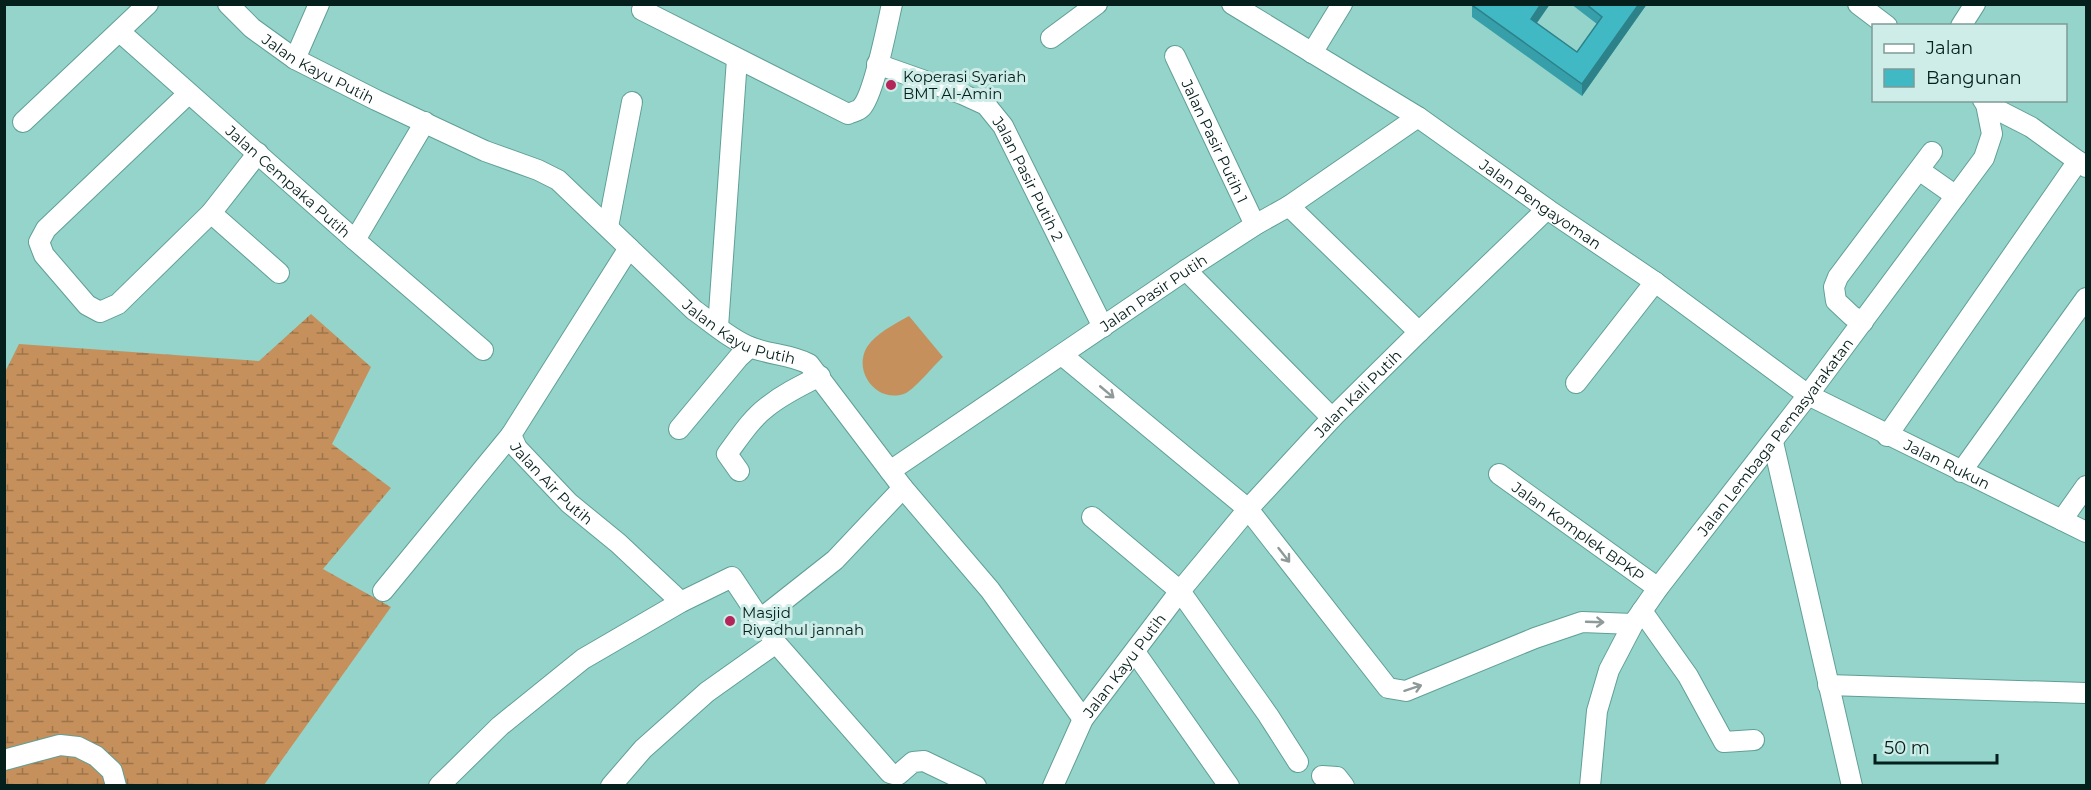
<svg xmlns="http://www.w3.org/2000/svg" width="2091" height="790" viewBox="0 0 2091 790" font-family="Montserrat,sans-serif">
<style>
.green{fill:#c5905c}
.wetland{fill:url(#wetland-marsh)}
.lines{fill:none;stroke-linecap:round;stroke-linejoin:round}
.minor-casing{stroke:#609f96;stroke-width:22}
.minor{stroke:#fff;stroke-width:20}
.wall{fill:#379fa9}
.shaded-wall{fill:#2d828a}
.building{fill:#40b9c5;stroke:#2d828a;stroke-width:1.5}
.oneway{stroke:#8e9a99}
.poi-dot{fill:#b4255a;stroke:#ceede8;stroke-width:2}
.labels{text-anchor:middle;dominant-baseline:central;stroke-width:6;stroke-linejoin:round;paint-order:stroke}
.street-label{font-size:15px;fill:#051f1c;stroke:#ceede8}
.poi-label{font-size:15px;fill:#051f1c;stroke:#ceede8;text-anchor:start}
</style>
<defs>
<pattern id="wetland-marsh" width="20" height="14" patternUnits="userSpaceOnUse" patternTransform="scale(1.5)"><rect width="20" height="14" fill="#c5905c"/><path d="M1 5h8M5 5V1M11 12h8M15 12V8" fill="none" stroke="#9e754b"/></pattern>
</defs>
<rect width="100%" height="100%" fill="#94d4ca"/>
<!-- green -->
<path class="green" d="M909 316 943 357C933 366 917 387 906 393 878 405 852 372 867 347 876 333 895 324 909 316Z"/>
<!-- wetland -->
<path class="wetland" d="M311 314 371 367 332 444 391 488 323 569 391 607 264 785H5L4 374 19 344 259 361Z"/>
<g class="lines">
<defs>
<g id="minor">
<path id="s1" d="M228 4 252 28 295 59 376 100 485 151 538 170 558 180 694 310C711 322 730 339 750 347 770 355 790 354 809 364L903 488 990 590 1083 719"/>
<path id="s2" d="M1232 4 1418 117 1547 209 1655 282 1808 395 2086 532"/>
<path d="M1858 4 1887 26"/>
<path d="M642 10 848 114C852 112 858 111 861 108 874 95 887 26 892 4"/>
<path d="M1961 26 1975 4"/>
<path id="s3" d="M120 32 355 240 425 122"/>
<path d="M1051 38 1097 4"/>
<path d="M1312 53 1342 4"/>
<path id="s4" d="M1175 56 1255 225"/>
<path d="M295 59 319 4"/>
<path id="s5" d="M877 64 962 94 986 105 1003 126 1103 327"/>
<path d="M188 94 46 229 39 242 44 255 87 305 100 312 118 304 211 213 258 153"/>
<path d="M1983 100 1986 104 2031 127 2086 167"/>
<path d="M23 122 148 4"/>
<path d="M1919 170 1956 196"/>
<path d="M1289 206 1419 332"/>
<path d="M211 213 279 273"/>
<path d="M608 227 632 102"/>
<path d="M355 240 483 350"/>
<path id="s6" d="M629 248 511 435 517 448 569 503 618 543 681 602"/>
<path d="M1186 270 1332 418"/>
<path d="M1863 322 1852 316 1836 301 1834 287 1838 277 1932 152"/>
<path d="M718 327 737 59"/>
<path d="M1062 355 1248 509 1388 688 1406 691 1535 638 1582 622 1633 624"/>
<path d="M1576 383 1655 282"/>
<path d="M679 429 739 357 750 347"/>
<path d="M1887 436 2078 161"/>
<path d="M1773 442 1852 786"/>
<path d="M739 471 727 454C739 438 751 419 767 407 783 394 802 385 820 376"/>
<path id="s7" d="M890 471 1186 270 1255 225 1289 206 1418 117"/>
<path d="M1961 472 2086 298"/>
<path id="s8" d="M1499 474 1658 588"/>
<path d="M1092 517 1180 591 1268 715 1298 762"/>
<path d="M2062 520 2086 486"/>
<path d="M383 591 511 435"/>
<path d="M1642 611 1688 676 1724 742 1754 740"/>
<path d="M759 620 835 560 903 488"/>
<path d="M1135 652 1229 786"/>
<path d="M1828 685 2086 693"/>
<path d="M4 760 60 745 78 747 96 756 112 771 116 786"/>
<path d="M1322 776 1337 777 1344 786"/>
<path d="M439 786 500 726 583 659 681 602 732 577 776 643 890 773 898 775 913 762 924 761 976 786"/>
<path d="M611 786 643 749 707 692 776 643"/>
<path id="s9" d="M1053 786 1083 719 1180 591 1248 509 1332 418 1419 332 1547 209"/>
<path id="s10" d="M1590 786 1597 711 1609 670 1633 624 1658 588 1808 395 1984 158 1992 134 1986 104"/>
</g>
</defs>
<!-- minor casing -->
<use href="#minor" class="minor-casing"/>
<!-- minor -->
<use href="#minor" class="minor"/>
</g>
<!-- wall -->
<path class="wall" d="M1472 4H1550L1537 23 1577 52 1597 24 1571 4H1647L1582 96 1472 17Z"/>
<!-- shaded-wall -->
<path class="shaded-wall" d="M1541 4H1550L1531 31V19Z
M1639 4H1647L1582 96V84Z"/>
<!-- building -->
<path class="building" d="M1472 4H1541L1531 19 1577 52 1602 17 1586 4H1639L1582 84 1472 5Z"/>
<!-- one-way arrows -->
<defs><path id="oneway-shaft" d="M-6 0H5M1.5-3L5.5 0L1.5 3" fill="none" stroke-width="1.6" stroke-linecap="round" stroke-linejoin="round" transform="scale(1.5)"/></defs>
<g class="oneway">
<use href="#oneway-shaft" transform="translate(1107 392) rotate(40)"/>
<use href="#oneway-shaft" transform="translate(1284 555) rotate(52)"/>
<use href="#oneway-shaft" transform="translate(1595 622) rotate(2)"/>
<use href="#oneway-shaft" transform="translate(1413 688) rotate(-18)"/>
</g>
<!-- markers -->
<g class="poi-dot">
<circle cx="891" cy="85" r="6"/>
<circle cx="730" cy="621" r="6"/>
</g>
<g class="labels">
<!-- street labels -->
<g class="street-label">
<text stroke="none"><textPath href="#s1" startOffset="112">Jalan Kayu Putih</textPath></text>
<text stroke="none"><textPath href="#s4" startOffset="94">Jalan Pasir Putih 1</textPath></text>
<text stroke="none"><textPath href="#s5" startOffset="202">Jalan Pasir Putih 2</textPath></text>
<text stroke="none"><textPath href="#s3" startOffset="225">Jalan Cempaka Putih</textPath></text>
<text stroke="none"><textPath href="#s2" startOffset="368">Jalan Pengayoman</textPath></text>
<text stroke="none"><textPath href="#s7" startOffset="318">Jalan Pasir Putih</textPath></text>
<text stroke="none"><textPath href="#s1" startOffset="616">Jalan Kayu Putih</textPath></text>
<text stroke="none"><textPath href="#s9" startOffset="500">Jalan Kali Putih</textPath></text>
<text stroke="none"><textPath href="#s10" startOffset="405">Jalan Lembaga Pemasyarakatan</textPath></text>
<text stroke="none"><textPath href="#s2" startOffset="852">Jalan Rukun</textPath></text>
<text stroke="none"><textPath href="#s6" startOffset="285">Jalan Air Putih</textPath></text>
<text stroke="none"><textPath href="#s8" startOffset="98">Jalan Komplek BPKP</textPath></text>
<text stroke="none"><textPath href="#s9" startOffset="141">Jalan Kayu Putih</textPath></text>
</g>
<!-- poi labels -->
<g class="poi-label">
<text x="903" y="76">Koperasi Syariah<tspan x="903" dy="17">BMT Al-Amin</tspan></text>
<text x="742" y="612">Masjid<tspan x="742" dy="17">Riyadhul jannah</tspan></text>
</g>
</g>
<!-- border -->
<rect width="2091" height="790" fill="none" stroke="#051f1c" stroke-width="12"/>
<!-- legend -->
<rect x="1872" y="24" width="195" height="78" fill="#ceede8" stroke="#7e9b96" stroke-width="1.5"/>
<rect x="1884" y="44" width="30" height="9" fill="#ffffff" stroke="#7e9b96" stroke-width="1.5"/>
<text x="1926" y="54" font-size="18" fill="#051f1c">Jalan</text>
<rect x="1884" y="69" width="30" height="18" fill="#40b9c5" stroke="#7e9b96" stroke-width="1.5"/>
<text x="1926" y="84" font-size="18" fill="#051f1c">Bangunan</text>
<!-- scale -->
<path d="M1875 754v9h122v-9" fill="none" stroke="#051f1c" stroke-width="3"/>
<text x="1884" y="754" font-size="18" fill="#051f1c" stroke="#ceede8" stroke-width="4.5" paint-order="stroke">50 m</text>
</svg>
